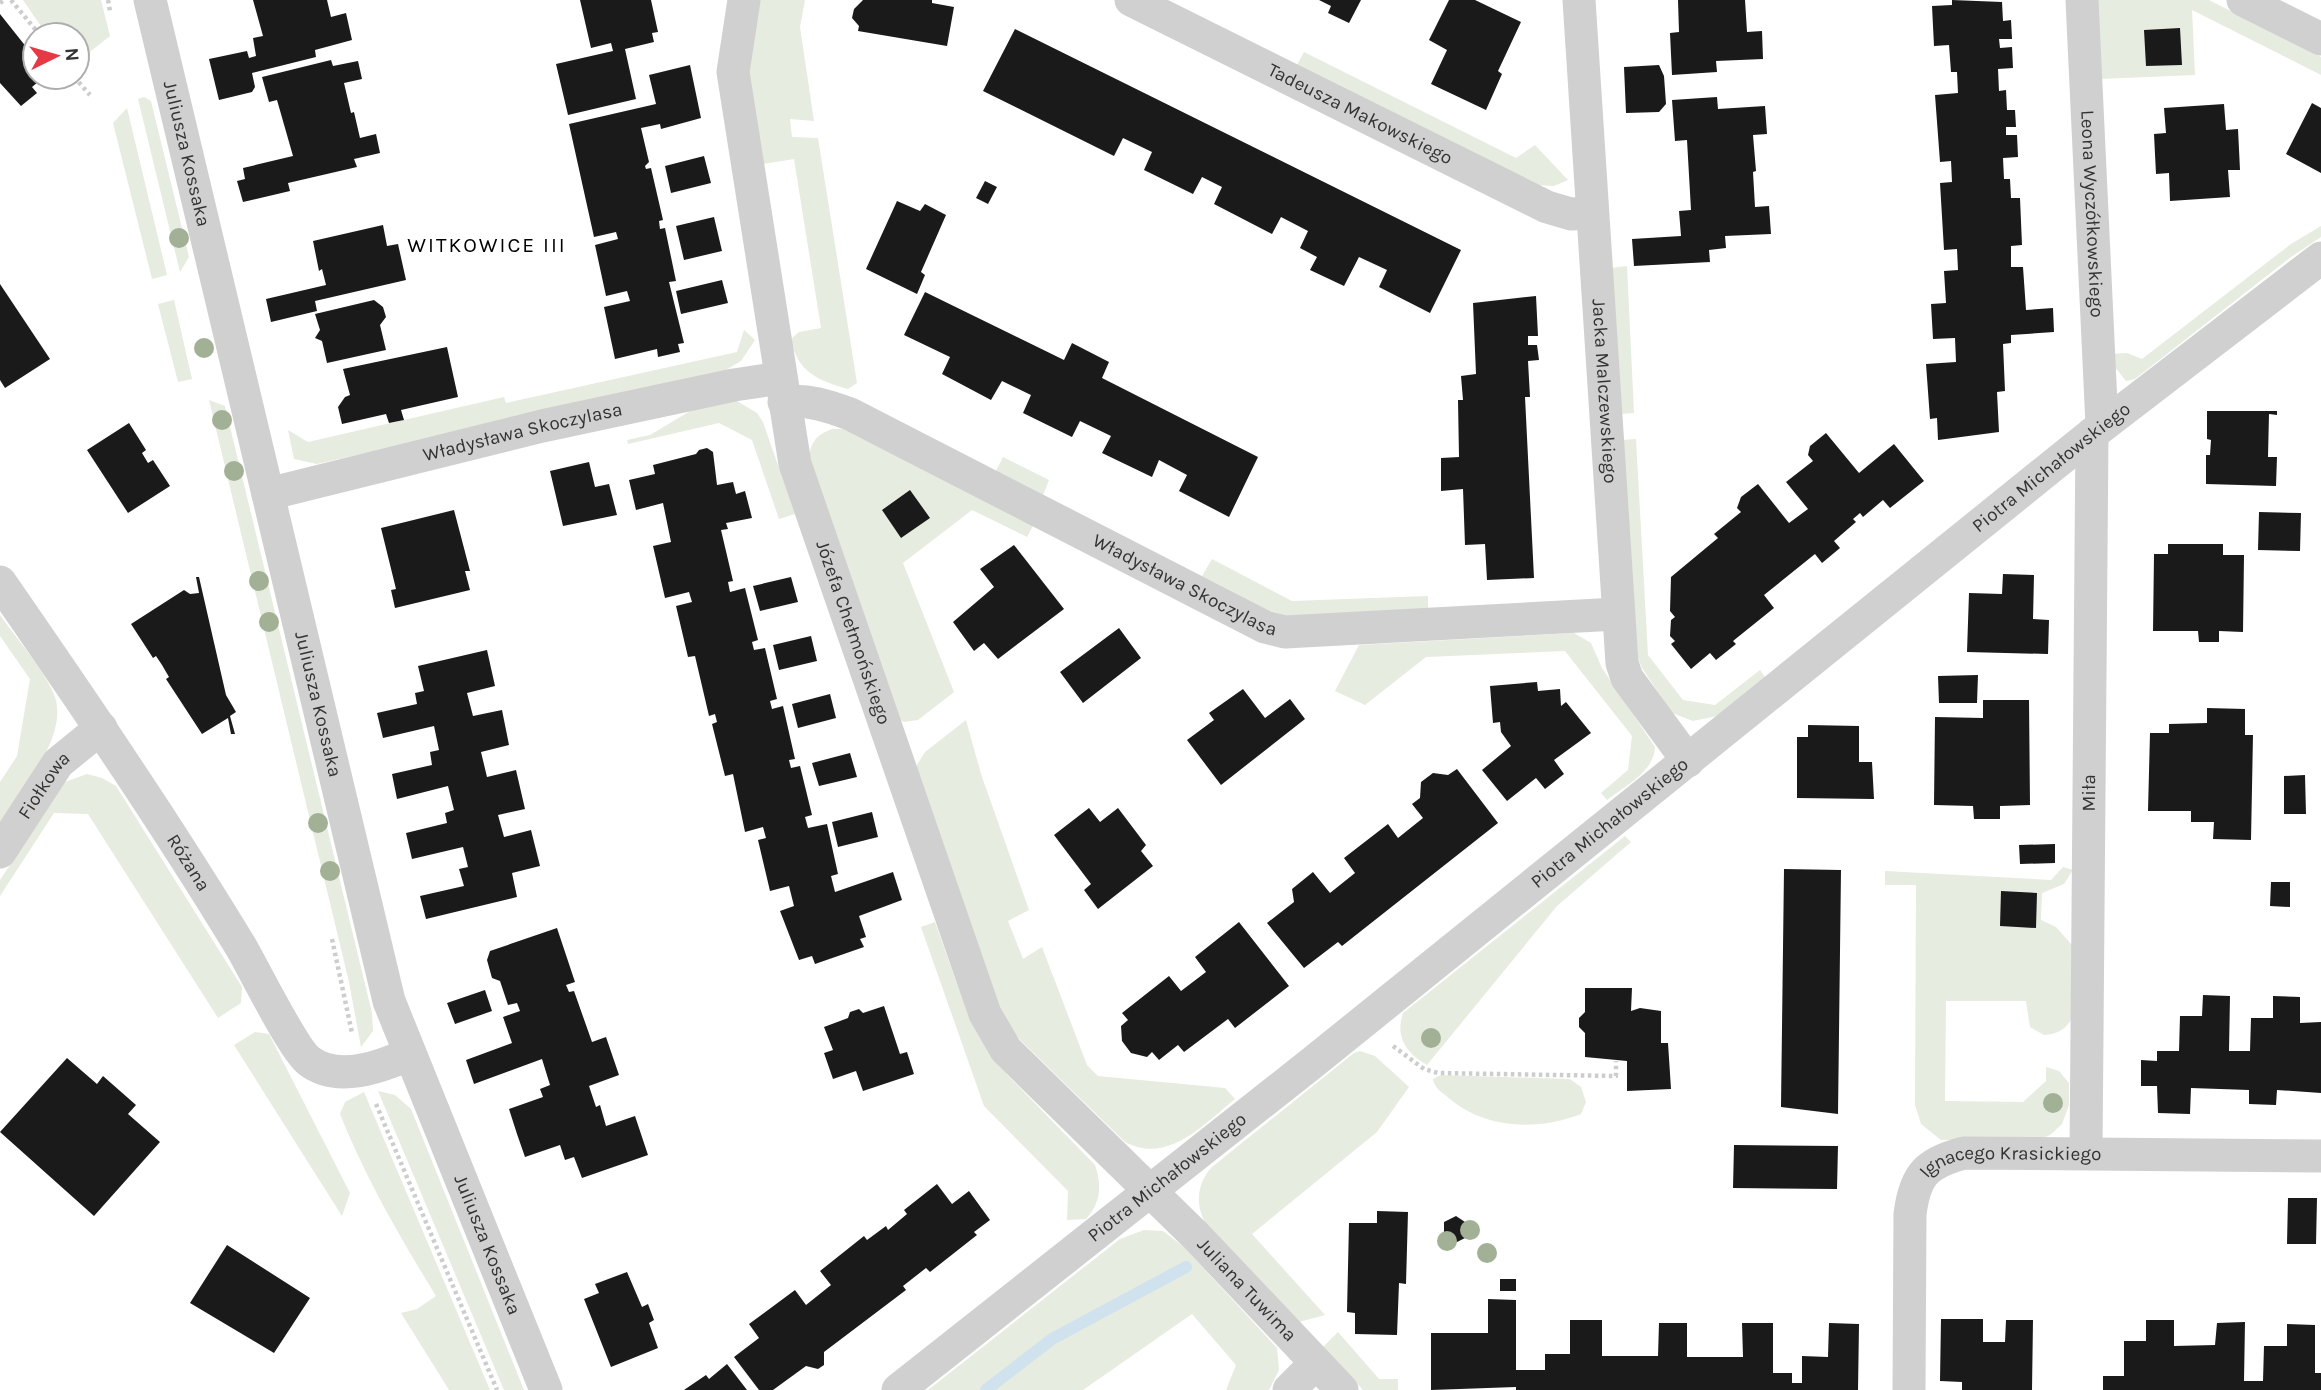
<svg xmlns="http://www.w3.org/2000/svg" width="2321" height="1390" viewBox="0 0 2321 1390" font-family="Karla,sans-serif">
<style>
.green{fill:#e6ecdf}
.lines{fill:none;stroke-linecap:round;stroke-linejoin:round}
.stream{stroke:#cfe2ee;stroke-width:12}
.building{fill:#1a1a1a}
.path{stroke:#cdcdcd;stroke-width:4.5;stroke-dasharray:3.5 3.5;stroke-linecap:butt}
.minor{stroke:#d0d0d0;stroke-width:33}
.tree{fill:#a2b095}
.labels{text-anchor:middle;dominant-baseline:central;stroke-width:7;stroke-linejoin:round;paint-order:stroke}
.street-label{font-size:19px;fill:#333;stroke:#fff}
.neighbourhood-label{font-size:21px;letter-spacing:2px;fill:#000;stroke:#fff}
</style>
<rect width="100%" height="100%" fill="#fff"/>
<!-- green -->
<path class="green" d="M23 0H101L110 36 77 62V35H47Z
M758 0H805L800 27 814 121 790 119 792 137 818 138 857 383 848 389C820 381 797 373 791 339L799 332 821 328 794 159 763 164 748 72Z
M2096 0H2209L2321 57V75L2192 10 2195 75 2100 79Z
M1304 52 1516 158 1535 145 1568 180 1554 186 1538 185 1297 65Z
M144 97 151 101 189 257 180 272 138 99Z
M127 108 167 275 152 279 113 123Z
M2321 226V237L2291 257 2135 379 2126 381 2114 366 2112 354 2127 353 2142 359 2291 244Z
M1627 266 1634 413 1620 414 1611 268Z
M174 300 192 379 178 382 158 304Z
M744 330 755 340 741 361 719 374 317 464 294 459 288 430 308 442 504 397 506 403 737 352Z
M209 400 225 406 372 1013 373 1031 361 1047 349 982Z
M737 401 757 413 763 422 795 514 779 519 752 440 719 423 628 444 627 440 650 435 702 404Z
M832 429H843L1034 524 1027 537 972 510 903 563 954 692 918 720 904 722 899 719 810 461C808 444 817 434 832 429Z
M1636 439 1648 655 1683 700 1715 705 1760 670 1765 677 1717 716 1693 721 1672 713 1642 668 1638 658 1622 440Z
M1003 457 1049 480 1043 495 996 471Z
M1212 559 1292 601 1428 596V609L1288 616 1270 611 1202 576Z
M0 615C16 638 46 672 55 697 68 738 22 788 0 822V782L17 756 30 679 0 636Z
M1574 633 1591 643 1602 668 1655 747C1654 772 1625 786 1607 800L1601 793 1628 770 1632 736 1565 651 1426 657 1365 705 1335 691 1359 645Z
M966 720 981 774 1029 910 1008 921 1023 959 1042 947 1087 1065 1098 1076 1225 1088 1235 1099C1204 1124 1168 1165 1125 1142L1018 1038 998 1006 915 768 925 752Z
M87 774 102 778 116 786 242 987 241 1003 218 1018 88 814 54 813 0 896V880L65 782Z
M1625 836 1631 842 1557 906 1427 1065C1406 1053 1395 1037 1403 1013Z
M2063 867 2073 870 2064 884 2042 893 2041 920 2056 927 2072 945 2073 1016C2067 1029 2058 1034 2044 1035L2030 1027 2026 1001H1946L1945 1101 2023 1102 2046 1081V1067L2059 1071 2069 1083V1105L2062 1124 2050 1135 2040 1139 1941 1140 1921 1124 1915 1105 1916 885H1885V871L2051 880Z
M935 922 971 1023 995 1062 1095 1165C1102 1185 1101 1203 1086 1219L1067 1220 1068 1191 984 1106 921 927Z
M255 1032 269 1034 350 1193 342 1216 234 1045Z
M1360 1051 1375 1056 1409 1087 1377 1132 1252 1234 1325 1315 1299 1322 1207 1226C1195 1207 1196 1184 1212 1167L1354 1053Z
M1441 1075 1570 1079 1581 1087 1586 1102 1581 1114C1537 1131 1486 1129 1450 1099 1443 1093 1434 1088 1433 1079Z
M378 1091 395 1095 411 1109 524 1390H504Z
M364 1092 490 1390H449L401 1313 417 1309 436 1296C400 1237 366 1179 340 1114L345 1102Z
M1144 1230 1163 1231 1184 1247 1277 1348 1279 1370 1269 1390H1226L1236 1365 1192 1314 1083 1390H928L1120 1239Z
M1338 1332 1379 1379H1398V1390H1363L1323 1347Z"/>
<g class="lines">
<!-- stream -->
<path class="stream" d="M986 1390 1052 1339 1186 1267"/>
</g>
<!-- building -->
<path class="building" d="M253 0H327L331 17 346 13 352 40 315 50 316 57 252 73 255 87 252 92 219 100 209 59 247 51 249 58 256 56 253 38 263 36Z
M580 0H651L658 32 652 33 654 42 625 49 636 99 568 115 556 64 613 51 611 43 591 48Z
M863 0H932V3L954 7 947 46 858 31 859 26 852 18 854 9Z
M1319 0H1361L1349 23 1328 13 1331 6Z
M1449 0H1475L1521 22 1498 71 1502 74 1486 110 1431 84 1447 50 1429 40Z
M1678 0H1745L1747 32 1762 31 1763 59 1716 61 1717 72 1672 75 1670 33 1679 32Z
M1952 0 2002 2 2003 21 2011 20 2012 39H1999L2000 48 2012 47 2013 68 1998 69 1999 91 2006 90 2007 110H2015L2016 127H2006V135H2017L2018 157 2003 158 2004 179H2010L2011 198H2020L2022 245 2011 246V267H2023L2026 310 2053 308 2054 332 2011 335V343L2003 344 2005 391 1997 392 1999 432 1938 440 1937 418 1930 419 1926 364 1956 362 1955 338 1933 339 1931 304 1946 303 1944 271 1958 270 1957 249 1944 250 1940 183 1952 182 1951 161 1940 162 1935 95 1958 93 1957 72H1951L1949 45 1934 46 1932 6 1952 5Z
M0 14 31 53 35 49V77H44L32 87 37 93 21 106 0 83Z
M2180 28 2182 65 2146 66 2144 30Z
M1015 29 1461 250 1430 313 1379 287 1387 270 1359 257 1344 286 1310 270 1317 257 1300 248 1308 231 1281 217 1272 234 1214 204 1222 187 1202 177 1193 194 1144 170 1152 152 1123 138 1114 156 983 91Z
M331 60 333 66 358 61 362 79 344 83 351 113 354 112 360 138 376 134 380 153 354 159 357 167 288 183 290 191 243 202 237 181 245 179 243 168 293 156 277 100 269 102 262 77Z
M690 65 701 118 661 129 660 124 641 128 649 162 645 166 646 169 651 168 663 220 659 221 660 229 665 228 676 281 669 282 684 343 678 344 680 352 658 357 657 349 615 359 604 307 630 301 627 291 606 296 595 245 618 239 616 232 594 237 569 124 656 104 649 75Z
M1659 65 1664 76 1666 104 1659 112 1626 113 1624 67Z
M1717 97 1718 109 1765 106 1767 134 1753 135 1756 171 1753 172 1755 207 1769 206 1771 234 1725 236 1726 248 1709 250 1710 262 1634 266 1632 239 1681 236 1679 211 1691 210 1687 140 1675 141 1672 100Z
M2312 103 2321 108V173L2286 154Z
M2224 104 2226 130 2238 129 2240 170H2228L2230 197 2170 201 2169 173 2156 174 2154 134 2166 133 2164 108Z
M704 156 711 183 671 193 665 166Z
M985 181 997 187 988 204 976 198Z
M897 201 920 211 925 204 946 215 921 272 925 275 917 294 866 269Z
M714 217 722 251 684 260 676 226Z
M383 225 387 246 398 244 406 280 315 301 317 311 271 322 266 299 326 285 322 269 319 271 313 241Z
M722 280 728 303 681 314 676 291Z
M0 284 50 359 5 388 0 380Z
M925 292 1064 360 1072 343 1109 362 1102 378 1258 457 1229 517 1179 491 1187 475 1159 460 1152 477 1102 453 1111 436 1080 421 1072 437 1023 413 1031 395 1002 381 991 400 942 374 950 357 904 335Z
M1536 296 1538 336H1528V345H1537L1539 360 1528 361 1530 397H1525L1534 578 1487 580 1485 544 1465 545 1463 489 1441 491V458L1459 457 1458 400H1463L1461 376 1476 374 1473 303Z
M374 300 383 307 386 317 380 325 386 350 327 363 322 341 315 338 320 330 315 314Z
M447 347 458 397 401 410 404 420 389 423 386 414 342 424 338 407 345 397 350 395 343 369Z
M2207 411H2277V415L2269 414 2268 457H2277L2276 486 2206 484V455H2210L2211 440 2207 439Z
M129 423 146 450 142 453 148 463 153 460 170 486 128 513 87 450Z
M1826 433 1859 473 1894 444 1924 481 1890 508 1883 500 1863 517 1860 513 1853 519 1856 522 1834 541 1840 548 1822 563 1815 554 1810 558 1764 595 1774 608 1733 641 1736 644 1716 660 1710 653 1691 669 1671 644 1675 641 1670 636 1671 620 1675 617 1670 611 1671 577 1718 538 1714 534 1741 512 1737 508 1741 497 1758 484 1789 523 1808 509 1786 482 1813 461 1808 455 1810 446Z
M707 448 713 452 717 485 733 482 736 494 745 491 752 518 726 523 728 529 721 530 733 581 728 582 730 592 745 588 758 640 752 642 754 650 765 648 777 699 770 701 772 709 783 706 795 759 789 760 791 768 800 766 812 815 805 817 808 828 827 824 838 874 831 876 835 892 893 872 902 900 859 916 866 937 860 939 864 947 815 964 812 956 799 960 780 911 794 906 789 886 770 891 758 840 766 838 763 827 745 832 733 774 725 776 712 724 717 722 715 714 709 716 695 656 688 657 676 606 692 602 689 592 665 598 653 546 671 542 663 503 636 510 629 480 655 474 653 465 696 454 699 450Z
M589 462 595 487 609 484 617 515 563 526 550 471Z
M910 490 930 518 901 538 882 510Z
M454 510 470 571H465L470 590 395 608 391 590 396 589 381 528Z
M2259 512 2301 513 2300 551 2258 550Z
M2168 544H2223V555H2244L2243 632 2219 631V642H2199L2198 631H2153L2154 554H2168Z
M1014 545 1064 609 998 659 984 643 974 651 953 622 994 587 980 569Z
M2003 574 2034 575 2033 619 2049 620 2048 654 1967 652 1969 593 2002 594Z
M196 577H199L226 695 236 712 230 716 235 734H231L228 718 202 734 166 679 169 677 162 665 156 656 153 658 131 624 184 590 190 594 199 593Z
M791 577 798 602 760 611 753 586Z
M1119 628 1141 658 1083 703 1060 672Z
M811 636 817 661 779 670 773 645Z
M487 650 495 686 467 693 473 716 502 710 509 745 481 752 487 777 516 770 525 809 498 815 504 837 531 830 540 866 512 873 517 897 426 919 420 896 464 886 459 869 468 867 463 847 412 859 406 833 447 823 445 813 454 810 448 786 397 799 392 774 432 765 430 752 439 750 434 726 383 738 377 713 417 704 415 693 424 691 418 666Z
M1978 675 1977 703H1939L1938 676Z
M1537 682 1538 691 1560 689 1561 706 1566 702 1591 733 1554 760 1564 774 1545 789 1536 778 1507 801 1482 770 1511 746 1501 732 1500 722 1493 723 1490 686Z
M1243 689 1265 718 1290 699 1305 719 1221 785 1187 740 1214 720 1209 713Z
M830 694 836 718 798 728 792 704Z
M1983 700H2029L2030 805 2000 806V819H1974L1973 806 1934 805 1935 717 1983 718Z
M2207 708 2245 709V735H2253L2251 840 2213 839 2214 822H2191V811H2148L2150 733H2169V724L2207 723Z
M1808 725 1859 726V762H1872L1874 799 1797 798V737H1808Z
M850 753 857 777 819 786 812 763Z
M1457 769 1498 823 1342 946 1338 942 1304 968 1267 923 1294 902 1292 889 1313 872 1330 893 1355 873 1344 858 1388 824 1398 838 1423 818 1412 804 1420 798 1421 782 1433 773 1448 775Z
M2305 775 2306 814H2284V776Z
M1089 808 1100 822 1118 808 1146 845 1141 851 1153 866 1098 909 1084 890 1091 884 1054 835Z
M872 812 878 837 838 847 832 822Z
M2055 844V863L2020 864 2019 845Z
M1784 869 1841 870 1838 1114 1781 1107Z
M2271 882H2290V907L2270 906Z
M2001 891 2037 893 2036 928 2000 926Z
M1239 922 1289 986 1235 1028 1228 1019 1184 1052 1178 1045 1159 1060 1152 1052 1147 1057 1131 1053 1122 1041 1121 1026 1128 1020 1122 1013 1169 976 1181 991 1206 972 1195 957Z
M557 928 575 982 566 985 569 992 574 991 592 1042 606 1037 619 1075 589 1086 596 1107 600 1105 606 1126 635 1116 648 1155 582 1178 574 1157 565 1160 560 1145 525 1157 517 1134 509 1109 543 1097 540 1089 550 1085 542 1059 474 1084 466 1060 512 1043 503 1017 520 1011 517 1003 508 1005 500 981 492 978 487 960 490 951Z
M1585 988H1632L1631 1011 1640 1008 1661 1011V1043H1668L1671 1089 1627 1091V1061L1585 1057V1033L1579 1027V1018L1585 1012Z
M485 990 492 1011 455 1024 447 1003Z
M2203 995 2230 996 2229 1051H2250L2251 1018H2273V996L2300 997V1023L2321 1022V1093L2277 1090 2276 1105 2249 1104V1090L2191 1088 2190 1114 2158 1113 2157 1086H2141V1060L2157 1061V1051H2179L2180 1016H2202Z
M884 1006 900 1054 907 1052 914 1074 863 1091 856 1071 833 1079 824 1053 833 1050 824 1027 848 1018 850 1012 859 1009 863 1013Z
M67 1058 97 1084 103 1076 136 1105 128 1114 160 1142 94 1216 0 1132Z
M1734 1145 1838 1146 1837 1189 1733 1188Z
M937 1184 952 1204 969 1191 990 1220 974 1232 977 1235 930 1272 926 1268 903 1286 906 1290 824 1352V1365L818 1369 806 1366 773 1390H759L734 1357 759 1338 749 1324 795 1290 806 1305 831 1285 820 1271 864 1236 867 1240 886 1226 888 1230 907 1214 904 1210Z
M2288 1198H2317L2316 1244H2287Z
M1377 1211 1408 1212 1406 1284 1399 1283 1397 1335 1355 1334V1313L1347 1312 1349 1223H1377Z
M1456 1216 1468 1224 1467 1237 1455 1243 1444 1235V1222Z
M227 1245 310 1298 274 1353 190 1303Z
M627 1272 642 1307 648 1304 654 1320 649 1323 658 1348 611 1367 584 1299 599 1293 595 1284Z
M1500 1279H1516V1291H1500Z
M1488 1299 1516 1300V1370H1545V1354H1570V1320H1602V1356H1658L1659 1323H1687V1357H1743L1742 1323H1773V1373H1792V1383H1802V1356L1828 1357 1829 1323 1859 1324 1858 1390H1516V1387L1431 1390V1333H1488Z
M1941 1319H1983V1342H2005L2006 1320H2033L2032 1390H1962V1382L1940 1381Z
M2146 1320H2174V1346L2215 1345 2217 1323 2245 1322 2244 1381H2263L2264 1346H2287V1324L2315 1325V1373H2321V1390H2103V1376H2124V1341H2146Z
M727 1364 747 1390H684L706 1375 709 1379Z"/>
<g class="lines">
<!-- path -->
<path class="path" d="M11 0 40 35
M108 0 110 11
M0 3 4 0
M74 77 90 95
M332 939 352 1033
M1393 1046 1424 1069 1438 1073 1616 1076V1061
M376 1104 497 1390"/>
<!-- minor -->
<g class="minor">
<path id="s1" d="M150 0 389 1001 546 1390"/>
<path id="s2" d="M744 0 733 72 795 464 985 1014 1006 1050 1196 1236 1342 1390"/>
<path id="s3" d="M1131 0 1547 207 1571 214 1591 213"/>
<path id="s4" d="M1579 0 1622 663 1627 678 1688 761"/>
<path id="s5" d="M2082 0 2102 425"/>
<path d="M2243 0 2321 39"/>
<path id="s6" d="M784 402C808 399 828 406 850 414L1265 627 1285 632 1617 614"/>
<path id="s7" d="M268 494 542 426 734 385 781 378"/>
<path id="s8" d="M0 582C83 702 165 822 241 947 254 969 293 1049 309 1061 338 1083 380 1067 410 1054"/>
<path id="s9" d="M0 852 58 763 101 728"/>
<path id="s10" d="M2086 1153 2092 434"/>
<path id="s11" d="M898 1390 1312 1063 2092 434 2321 258"/>
<path d="M1289 1390 1316 1363"/>
<path id="s12" d="M1909 1390 1910 1214C1915 1175 1926 1163 1964 1153L2321 1156"/>
</g>
</g>
<!-- trees -->
<g class="tree">
<circle cx="179" cy="238" r="10"/>
<circle cx="204" cy="348" r="10"/>
<circle cx="222" cy="420" r="10"/>
<circle cx="234" cy="471" r="10"/>
<circle cx="259" cy="581" r="10"/>
<circle cx="269" cy="622" r="10"/>
<circle cx="318" cy="823" r="10"/>
<circle cx="330" cy="871" r="10"/>
<circle cx="1431" cy="1038" r="10"/>
<circle cx="2053" cy="1103" r="10"/>
<circle cx="1470" cy="1230" r="10"/>
<circle cx="1447" cy="1241" r="10"/>
<circle cx="1487" cy="1253" r="10"/>
</g>
<g class="labels">
<!-- street labels -->
<g class="street-label">
<text stroke="none"><textPath href="#s3" startOffset="256">Tadeusza Makowskiego</textPath></text>
<text stroke="none"><textPath href="#s1" startOffset="158">Juliusza Kossaka</textPath></text>
<text stroke="none"><textPath href="#s5" startOffset="214">Leona Wyczółkowskiego</textPath></text>
<text stroke="none"><textPath href="#s4" startOffset="392">Jacka Malczewskiego</textPath></text>
<text stroke="none"><textPath href="#s7" startOffset="262">Władysława Skoczylasa</textPath></text>
<text stroke="none"><textPath href="#s11" startOffset="1477">Piotra Michałowskiego</textPath></text>
<text stroke="none"><textPath href="#s6" startOffset="444">Władysława Skoczylasa</textPath></text>
<text stroke="none"><textPath href="#s2" startOffset="648">Józefa Chełmońskiego</textPath></text>
<text stroke="none"><textPath href="#s1" startOffset="724">Juliusza Kossaka</textPath></text>
<text stroke="none"><textPath href="#s9" startOffset="80">Fiołkowa</textPath></text>
<text stroke="none"><textPath href="#s10" startOffset="360">Miła</textPath></text>
<text stroke="none"><textPath href="#s11" startOffset="910">Piotra Michałowskiego</textPath></text>
<text stroke="none"><textPath href="#s8" startOffset="338">Różana</textPath></text>
<text stroke="none"><textPath href="#s12" startOffset="310">Ignacego Krasickiego</textPath></text>
<text stroke="none"><textPath href="#s11" startOffset="343">Piotra Michałowskiego</textPath></text>
<text stroke="none"><textPath href="#s1" startOffset="1292">Juliusza Kossaka</textPath></text>
<text stroke="none"><textPath href="#s2" startOffset="1433">Juliana Tuwima</textPath></text>
</g>
<!-- neighbourhood labels -->
<g class="neighbourhood-label">
<text x="487" y="245">WITKOWICE III</text>
</g>
</g>
<!-- north arrow -->
<g transform="translate(56 56) rotate(85)"><circle r="33" fill="#ffffff" stroke="#adadad" stroke-width="2"/>
<path d="M0-5L12 26L0 18L-12 26Z" fill="#e63946"/>
<text y="-10" font-size="19" font-weight="bold" text-anchor="middle" fill="#333333">N</text>
</g>
</svg>
